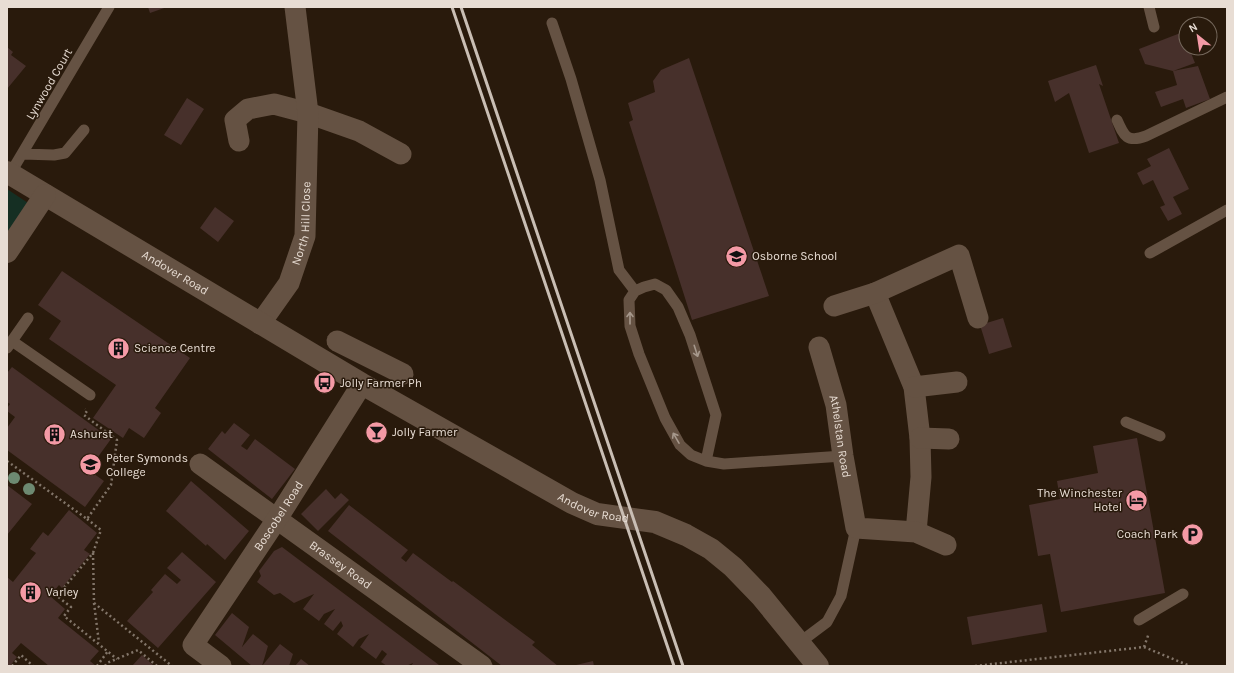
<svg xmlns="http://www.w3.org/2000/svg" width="1234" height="673" viewBox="0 0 1234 673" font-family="Karla,sans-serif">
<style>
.green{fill:#152f23}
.building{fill:#47302b}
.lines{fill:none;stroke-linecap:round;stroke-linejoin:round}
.path{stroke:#827569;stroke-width:2.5;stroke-dasharray:2 3;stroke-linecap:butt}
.lane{stroke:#655243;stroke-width:11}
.street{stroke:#655243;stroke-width:21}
.secondary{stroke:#655243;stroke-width:22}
.rail{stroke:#c9beb4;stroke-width:3}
.tree{fill:#6d8971}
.oneway{stroke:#a6988c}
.labels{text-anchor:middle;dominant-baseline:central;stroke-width:3;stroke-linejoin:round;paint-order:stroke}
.street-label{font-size:12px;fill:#e8ddd4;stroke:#291a0c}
.poi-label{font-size:12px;fill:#e8ddd4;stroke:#291a0c;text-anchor:start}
</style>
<rect width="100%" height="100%" fill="#291a0c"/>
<!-- green -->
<path class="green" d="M7 189 34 207 7 242Z"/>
<!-- building -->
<path class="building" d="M148 7H167L150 13Z
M1183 32 1186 40V48H1189L1195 63 1173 71 1198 66 1210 99 1186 108 1183 99 1161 107 1155 92 1177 85 1173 71 1145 64 1139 49Z
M7 47 13 52 11 55 26 66 7 89Z
M689 58 769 296 692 320 629 122 633 120 628 103 655 92 653 81 661 70Z
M1096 65 1103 86 1099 84 1119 143 1089 153 1069 93 1055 102 1048 81Z
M187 98 204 109 181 145 164 135Z
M1169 148 1189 189 1173 197 1182 214 1168 221 1160 207 1165 205 1153 180 1143 185 1137 173 1151 166 1147 159Z
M215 207 234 221 218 242 200 228Z
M62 271 190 358 155 408 161 413 144 438 129 428 123 438 93 418 116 385 49 339 61 321 38 305Z
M1003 318 1012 347 989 354 980 325Z
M12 367 111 439 95 461 97 463 90 471 104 481 85 507 7 450V428L15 417 7 411V408L10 404 7 402V373Z
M234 423 250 435 241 446 247 450 255 439 295 469 272 499 208 449 222 431 225 434Z
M1137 438 1165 593 1061 612 1050 554 1038 556 1029 505 1060 499 1057 481 1098 473 1093 446Z
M191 481 249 531 225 560 207 544 206 546 166 511Z
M7 485 32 504 7 535Z
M326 489 335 499 341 493 349 500 318 531 301 514Z
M349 505 408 550 401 558 406 562 413 553 452 582 453 581 535 642 532 645 558 666H502L328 531Z
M69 510 97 533 84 550 90 554 62 588 59 585 50 596 65 609 58 618 99 651 90 661 96 666H49L21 643 12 653 17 657 10 666H7V577L13 582 36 553 30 549 43 532 48 536Z
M282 547 439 665 438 666H411L413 663 406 666H387L381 662 387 654 382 650 376 659 360 647 369 634 359 639 353 647 337 634 343 626 341 621 333 631 324 624 335 609 324 614 319 621 303 609 314 594 294 603 280 593 274 595 257 582 261 576 259 571 274 551Z
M182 552 216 582 158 648 127 621 153 592 151 590 165 574 177 584 181 580 167 568Z
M1042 604 1047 632 972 645 967 617Z
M232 613 249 627 242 647 253 634 268 646 262 666H252L215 635Z
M280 644 293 654 289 666H262Z
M142 655 154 666H132Z
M301 659 310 666H295Z
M593 661 594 666H576V665Z"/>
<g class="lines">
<!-- path -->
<path class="path" d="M7 461 87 519 111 485 117 440 84 415 87 411 85 409
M87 519 101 530 93 553 57 596 71 607 64 616 117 659
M93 553 94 603 99 643
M94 603 172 666
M1144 647 1149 633
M12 666 21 655 33 666
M97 666 108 651
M105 666 107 663 138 650 157 666
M975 666 1144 647 1190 666"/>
<!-- lane -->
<path class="lane" d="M1149 7 1154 27
M552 23 571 79 600 180 619 270 635 291
M1117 120C1124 136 1127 143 1146 136L1227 97
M23 154 54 155 65 153 84 130
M10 174 109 7
M1150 253 1227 210
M12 341 90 395
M7 348 28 318
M1126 422 1160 436
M706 461 716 415 690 335 678 307 666 290 655 284 644 287 635 291 629 300 630 326 639 354 665 418 680 445 691 455 706 461 724 464 843 456
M1139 620 1183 594
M799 643 827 622 841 596 856 528"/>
<!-- street -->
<g class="street">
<path d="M239 141 235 120 248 109 274 104 308 113 359 131 401 154"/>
<path d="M875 293 914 387 920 438 921 477 916 532"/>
<path d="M834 306 875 293 959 255 978 318"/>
<path id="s1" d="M260 324 289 283 305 236 308 113 295 7"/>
<path d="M337 341 403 374"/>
<path id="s2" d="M819 347 836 405 843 456 856 528 916 532 946 545"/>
<path d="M914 387 957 382"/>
<path d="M920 438 949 439"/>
<path id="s3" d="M200 464 482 666"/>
<path id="s4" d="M221 666 193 645 277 519 362 384"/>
</g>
<!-- secondary -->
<g class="secondary">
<path id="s5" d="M7 172 362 384 572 503 597 514 655 522 686 535 711 549 733 567 761 596 818 666"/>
<path d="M7 252 45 195"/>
</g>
<!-- rail -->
<path class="rail" d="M452 7 674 666
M461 7 683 666"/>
</g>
<!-- trees -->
<g class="tree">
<circle cx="14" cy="478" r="6"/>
<circle cx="29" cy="489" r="6"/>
</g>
<!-- one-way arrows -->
<defs><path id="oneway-shaft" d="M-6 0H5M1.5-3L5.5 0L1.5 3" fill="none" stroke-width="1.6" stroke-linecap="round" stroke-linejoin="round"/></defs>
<g class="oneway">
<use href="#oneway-shaft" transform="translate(630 318) rotate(-90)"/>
<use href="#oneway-shaft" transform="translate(696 351) rotate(72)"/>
<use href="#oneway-shaft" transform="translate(676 438) rotate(-120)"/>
</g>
<!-- icons -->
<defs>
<symbol id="school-disc" viewBox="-11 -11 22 22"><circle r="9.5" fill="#f49aa6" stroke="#291a0c"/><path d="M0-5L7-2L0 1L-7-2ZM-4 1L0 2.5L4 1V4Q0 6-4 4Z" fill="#111"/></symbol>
<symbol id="building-disc" viewBox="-11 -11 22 22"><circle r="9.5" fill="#f49aa6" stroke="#291a0c"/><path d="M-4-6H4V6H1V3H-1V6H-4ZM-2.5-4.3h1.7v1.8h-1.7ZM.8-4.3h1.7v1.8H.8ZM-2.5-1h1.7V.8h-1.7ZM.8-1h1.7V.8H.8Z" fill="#111"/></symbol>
<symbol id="bus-disc" viewBox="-11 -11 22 22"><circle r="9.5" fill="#f49aa6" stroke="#291a0c"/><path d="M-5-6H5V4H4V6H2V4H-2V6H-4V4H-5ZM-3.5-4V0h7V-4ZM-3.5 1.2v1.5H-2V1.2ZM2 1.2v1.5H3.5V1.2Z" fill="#111"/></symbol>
<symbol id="bar-disc" viewBox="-11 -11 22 22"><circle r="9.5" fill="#f49aa6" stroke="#291a0c"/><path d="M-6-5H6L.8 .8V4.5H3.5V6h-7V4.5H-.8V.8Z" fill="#111"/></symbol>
<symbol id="university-disc" viewBox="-11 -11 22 22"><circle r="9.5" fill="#f49aa6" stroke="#291a0c"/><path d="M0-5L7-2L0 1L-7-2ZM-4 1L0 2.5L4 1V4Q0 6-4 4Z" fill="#111"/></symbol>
<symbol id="hotel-disc" viewBox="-11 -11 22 22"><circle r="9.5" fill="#f49aa6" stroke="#291a0c"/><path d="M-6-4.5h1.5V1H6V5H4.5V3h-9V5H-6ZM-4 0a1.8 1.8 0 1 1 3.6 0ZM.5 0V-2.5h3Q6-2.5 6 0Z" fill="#111"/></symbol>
<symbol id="parking-disc" viewBox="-11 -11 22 22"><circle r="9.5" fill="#f49aa6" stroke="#291a0c"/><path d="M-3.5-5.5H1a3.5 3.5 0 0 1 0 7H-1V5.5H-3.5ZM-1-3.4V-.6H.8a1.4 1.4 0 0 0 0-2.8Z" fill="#111"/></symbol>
</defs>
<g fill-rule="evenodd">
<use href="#school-disc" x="724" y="244" width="25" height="25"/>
<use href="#building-disc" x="106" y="336" width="25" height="25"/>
<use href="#bus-disc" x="312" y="370" width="25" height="25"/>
<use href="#bar-disc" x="364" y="420" width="25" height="25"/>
<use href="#building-disc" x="42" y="422" width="25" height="25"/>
<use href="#university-disc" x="78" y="452" width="25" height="25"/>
<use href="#hotel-disc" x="1124" y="488" width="25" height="25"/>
<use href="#parking-disc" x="1180" y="522" width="25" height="25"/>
<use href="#building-disc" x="18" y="580" width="25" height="25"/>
</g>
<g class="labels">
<!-- street labels -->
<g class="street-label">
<text transform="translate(49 84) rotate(-60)">Lynwood Court</text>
<text stroke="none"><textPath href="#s1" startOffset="112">North Hill Close</textPath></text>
<text stroke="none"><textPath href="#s5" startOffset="196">Andover Road</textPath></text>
<text stroke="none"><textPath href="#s2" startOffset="92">Athelstan Road</textPath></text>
<text stroke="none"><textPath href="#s5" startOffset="677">Andover Road</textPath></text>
<text stroke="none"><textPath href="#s4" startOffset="190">Boscobel Road</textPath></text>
<text stroke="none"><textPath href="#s3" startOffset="173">Brassey Road</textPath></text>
</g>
<!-- poi labels -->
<g class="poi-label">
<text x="752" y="256">Osborne School</text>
<text x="134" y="348">Science Centre</text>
<text x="340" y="383">Jolly Farmer Ph</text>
<text x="392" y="432">Jolly Farmer</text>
<text x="70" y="434">Ashurst</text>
<text x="106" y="458">Peter Symonds<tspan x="106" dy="14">College</tspan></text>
<text x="1122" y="493" text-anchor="end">The Winchester<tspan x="1122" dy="14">Hotel</tspan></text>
<text x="1178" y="534" text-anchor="end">Coach Park</text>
<text x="46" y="592">Varley</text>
</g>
</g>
<!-- border -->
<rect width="1234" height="673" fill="none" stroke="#e8ddd4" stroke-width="16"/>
<!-- north arrow -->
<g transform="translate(1198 36) rotate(330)"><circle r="19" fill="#291a0c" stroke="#75685c"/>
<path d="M0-3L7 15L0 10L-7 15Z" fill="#f49aa6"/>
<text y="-6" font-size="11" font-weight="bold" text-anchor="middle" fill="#e8ddd4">N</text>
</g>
</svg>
